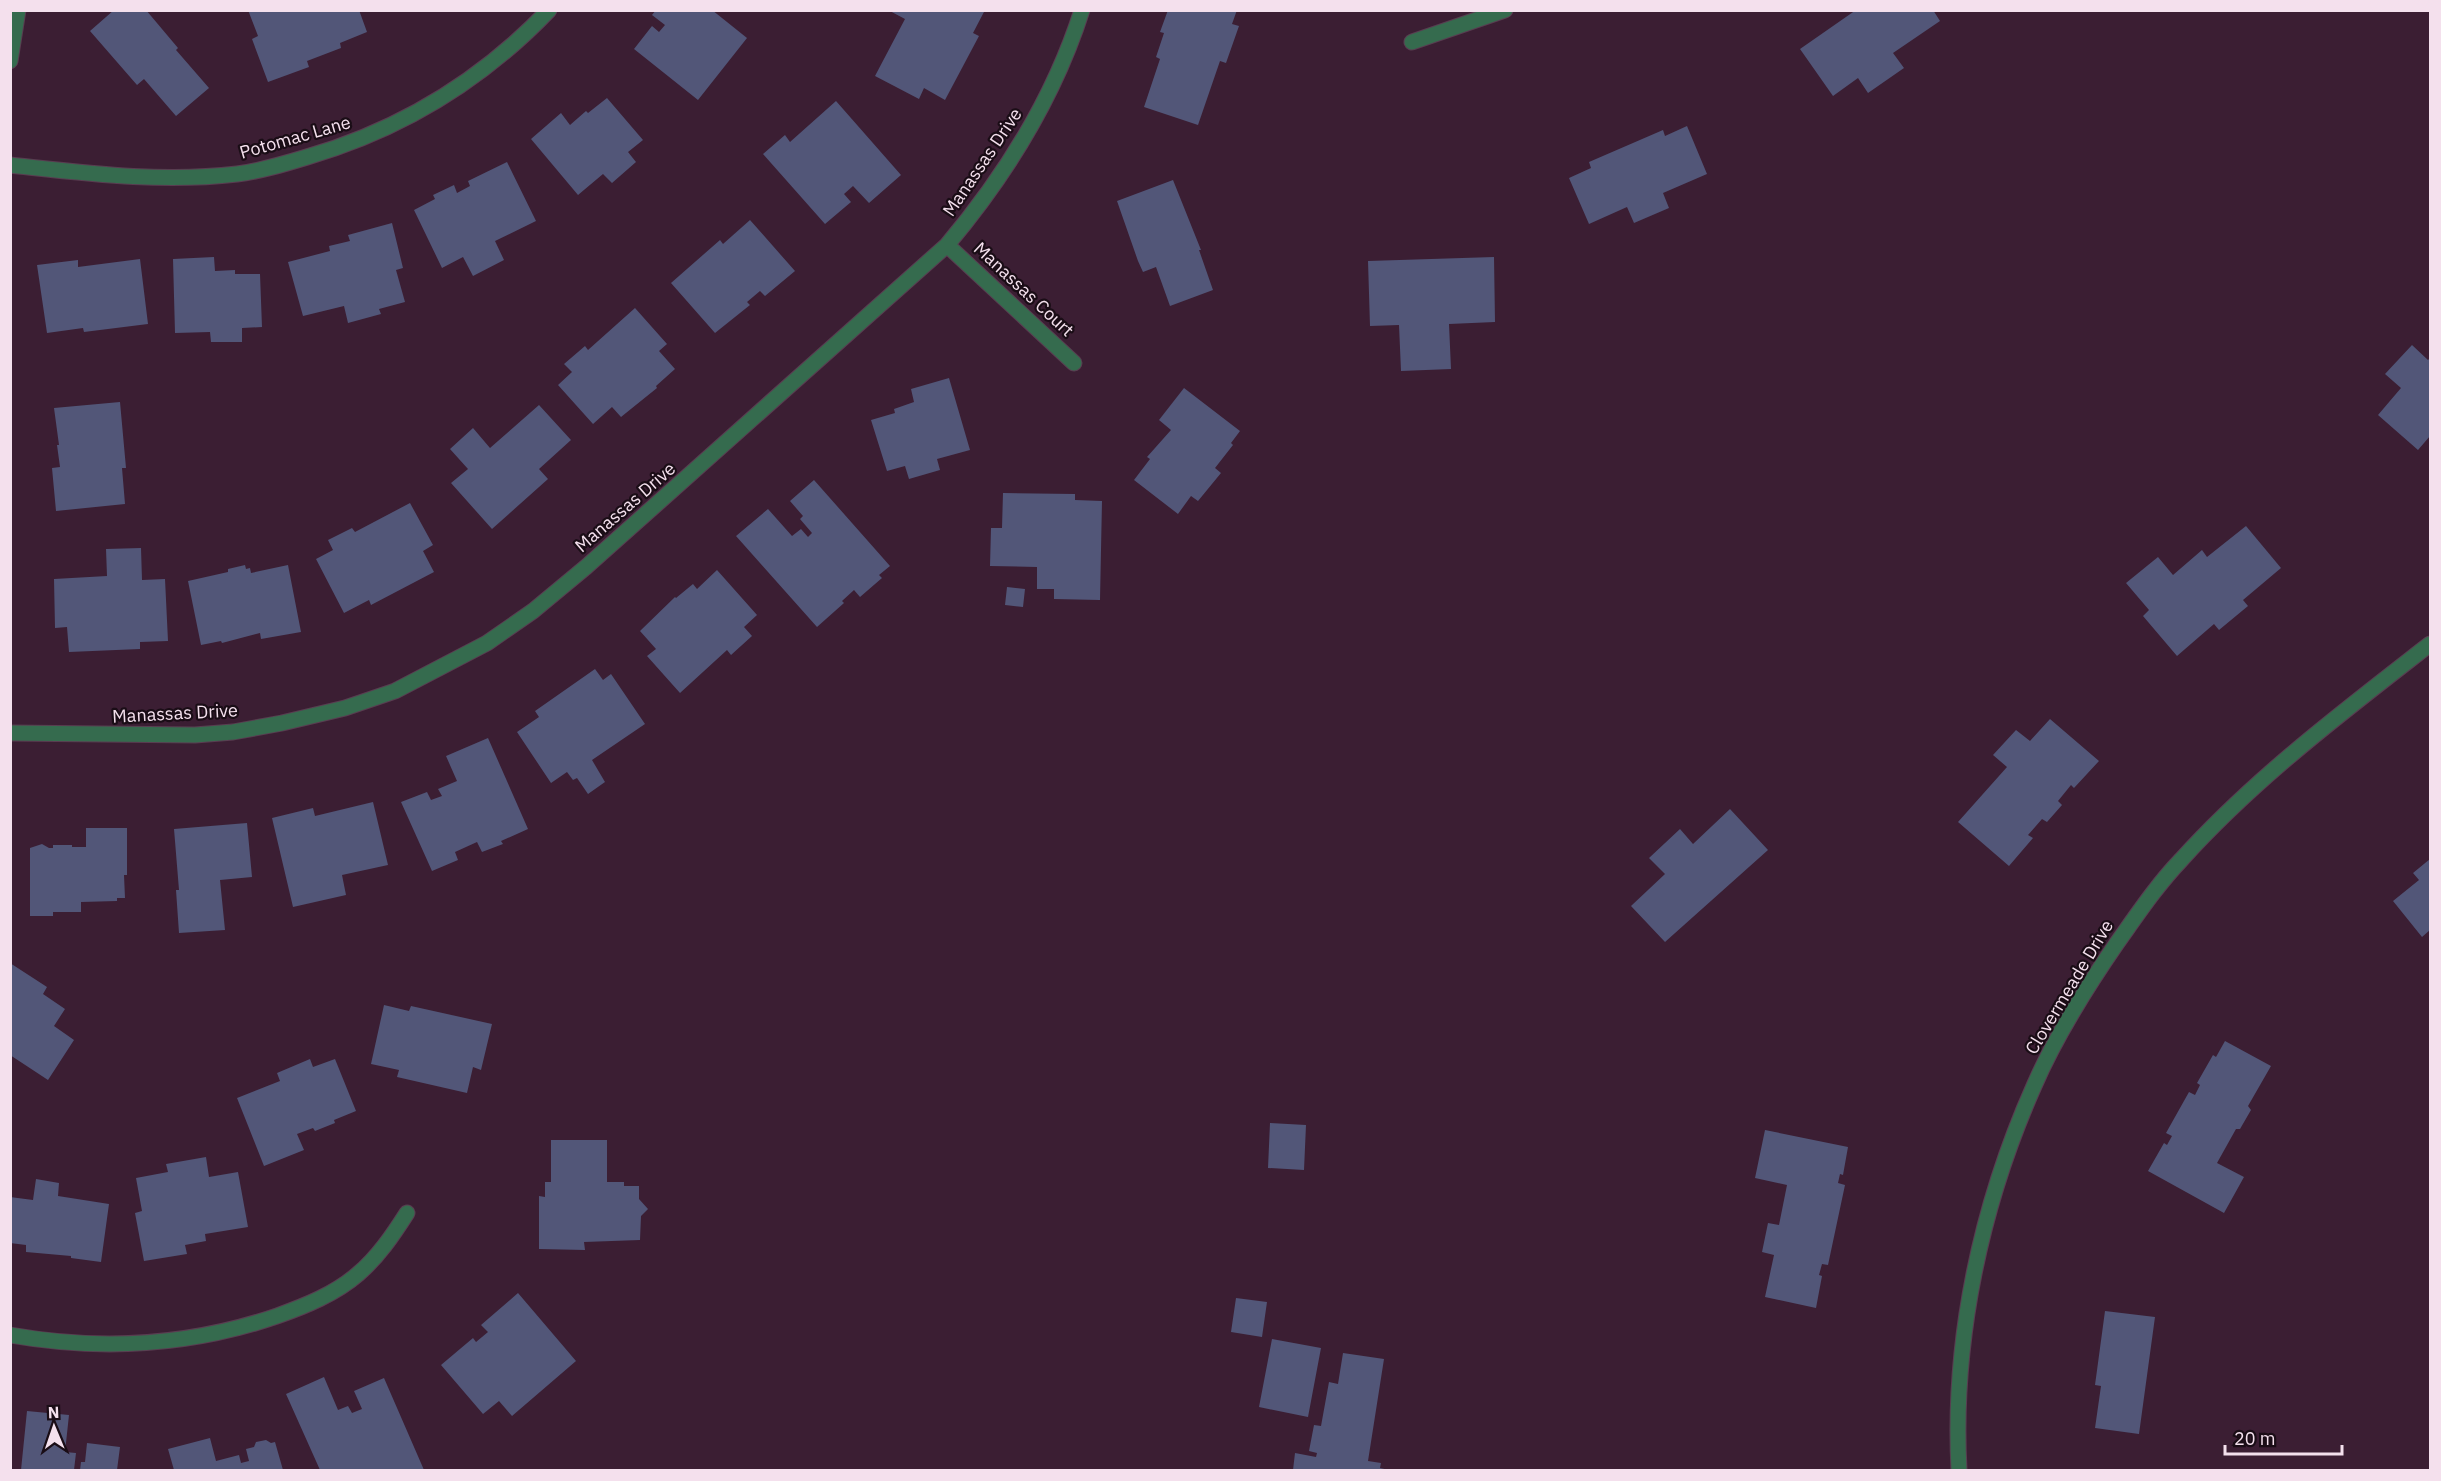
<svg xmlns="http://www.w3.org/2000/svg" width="2441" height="1481" viewBox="0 0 2441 1481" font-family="'IBM Plex Sans',sans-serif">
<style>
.building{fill:#525678}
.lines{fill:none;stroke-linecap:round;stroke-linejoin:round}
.minor-casing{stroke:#593d51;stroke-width:17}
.minor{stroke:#356b4e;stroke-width:15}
.labels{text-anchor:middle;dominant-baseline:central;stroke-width:4.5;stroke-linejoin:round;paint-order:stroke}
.street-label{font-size:18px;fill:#f4e0ed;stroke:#1a0d16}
</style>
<rect width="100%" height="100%" fill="#3b1e33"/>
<!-- building -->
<path class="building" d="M114 10H146L178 48 176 50 209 88 176 116 144 79 137 85 90 31Z
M248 10H359L367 32 340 43 341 48 307 61 309 67 268 82 252 39 258 36Z
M656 10H712L747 38 698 100 634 49 652 26 659 32 665 25 652 15Z
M888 10H985L973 33 979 36 945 100 924 88 919 99 875 76 905 19Z
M1168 10H1237L1232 24 1239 26 1226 63 1220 61 1198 125 1144 107 1160 59 1156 57 1164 33 1160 32Z
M1856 10H1933L1940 21 1893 53 1904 68 1868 93 1858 78 1833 96 1800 49Z
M607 98 643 140 628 152 636 162 612 183 603 174 578 195 531 139 561 113 570 125 586 111 588 113Z
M836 101 901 175 869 203 853 186 844 194 851 202 825 224 763 154 785 135 790 142Z
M1687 126 1707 174 1663 193 1669 208 1634 223 1627 207 1589 224 1569 178 1591 168 1589 162 1663 130 1665 136Z
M507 162 536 221 495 241 504 260 473 276 463 257 442 268 414 210 435 199 433 195 454 185 457 193 470 186 468 181Z
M1173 180 1201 250H1199L1213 290 1170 306 1156 267 1143 272 1138 261 1117 201Z
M750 220 795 271 765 296 760 291 747 302 750 305 715 333 671 283 720 240 723 244Z
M392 223 403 268 396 270 405 302 379 309 381 314 348 323 344 306 303 316 288 262 330 251 329 246 350 241 348 235Z
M214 257 215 271 235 270V274H260L262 327 242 328V342H211L210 332 175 333 173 259Z
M1494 257 1495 322 1449 324 1451 369 1401 371 1399 325 1370 326 1368 261Z
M140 259 148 324 84 332 83 328 47 333 37 265 78 260V267Z
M635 308 667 344 659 351 675 369 656 386 657 388 621 417 612 407 593 424 558 385 572 372 564 364 585 346 588 350Z
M2412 345 2428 360 2430 358V436L2418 450 2378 415 2401 388 2385 374Z
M949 378 970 450 937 459 940 470 909 479 905 466 887 471 871 420 895 413 894 409 914 402 911 389Z
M1184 388 1240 431 1231 443 1233 445 1215 468 1221 473 1198 501 1191 496 1178 514 1134 480 1150 459 1147 457 1171 430 1159 420Z
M120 402 126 468H122L125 504 56 511 52 468 60 467 57 445H59L54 408Z
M539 405 571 440 539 469 548 479 492 529 451 483 468 469 450 449 473 428 490 448Z
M814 480 890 566 879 575 882 578 860 597 854 590 842 601 844 603 817 627 736 536 768 509 792 536 801 529 808 537 812 533 800 519 803 516 790 501Z
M1003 493 1075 494V500L1102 501 1100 600 1054 599V589H1037V567L990 566 991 528H1002Z
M410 503 433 545 423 551 434 572 371 605 369 600 344 613 316 559 333 550 328 540 352 528 355 532Z
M2246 526 2281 568 2243 600 2248 606 2219 630 2214 624 2177 656 2143 616 2149 610 2126 583 2158 557 2173 575 2202 550 2207 557Z
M141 548 142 580 165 579 168 641 140 642V649L69 652 67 627 55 628 54 579 107 576 106 549Z
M245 565 246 569 250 568 251 573 288 565 301 632 261 639 260 633 222 643 221 641 201 645 188 581 228 572V569Z
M717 570 757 615 744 627 752 636 731 655 727 650 680 693 647 656 656 649 640 631 675 597 676 598 693 584 697 589Z
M1007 587 1025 589 1023 607 1005 605Z
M595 669 603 680 611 674 645 724 592 760 605 782 588 794 577 778 573 780 567 772 551 783 517 732 539 717 535 711Z
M2050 719 2099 761 2074 788 2071 785 2058 801 2062 805 2047 822 2042 819 2028 835 2033 838 2009 866 1958 822 2007 767 1993 755 2016 730 2030 741Z
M488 738 528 829 501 841 503 844 482 852 477 842 455 852 458 860 432 871 401 802 427 792 431 800 442 796 438 789 457 781 446 756Z
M373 802 388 865 342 875 346 895 293 907 272 818 313 808 315 816Z
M1730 809 1768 850 1665 942 1631 906 1665 874 1649 858 1680 829 1693 844Z
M247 823 252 877 220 880 225 930 179 933 176 890H179L174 829Z
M86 828H127V875H124L125 898H117V901L81 902V912H53V916H30V848L42 844 49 848H53V845H72V847H86Z
M2430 859V930L2422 937 2393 901 2419 880 2413 873Z
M10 963 47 987 43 994 65 1009 54 1026 74 1040 48 1080 10 1055Z
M384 1005 409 1011 411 1006 492 1024 481 1070 473 1067 467 1093 397 1077 399 1070 371 1064Z
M2225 1041 2271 1066 2248 1106 2251 1110 2240 1129H2236L2217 1163 2244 1177 2224 1213 2148 1171 2164 1143 2167 1145 2172 1136 2166 1133 2189 1092 2195 1095 2200 1085 2197 1083 2213 1055 2216 1057Z
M310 1059 313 1067 335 1059 356 1111 334 1120 335 1123 315 1131 313 1128 297 1134 304 1150 264 1166 237 1098 280 1081 277 1073Z
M1270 1123 1306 1125 1304 1170 1268 1168Z
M1765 1130 1848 1147 1843 1175 1840 1174 1838 1183 1845 1185 1828 1265 1822 1264 1819 1275 1822 1276 1816 1308 1765 1297 1774 1255 1762 1252 1768 1223 1779 1225 1787 1185 1755 1178Z
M551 1140H607V1182H624V1186H639V1199L648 1209 641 1216 640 1240 584 1242 585 1250 539 1249V1196L545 1197V1182H551Z
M206 1157 209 1177 238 1172 248 1227 205 1234 206 1241 185 1245 187 1254 144 1261 135 1213 142 1211 136 1178 168 1172 166 1164Z
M36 1179 59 1183 58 1196 109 1204 101 1262 71 1258V1256L26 1252V1245L10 1243V1197L33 1200Z
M518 1293 576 1361 512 1416 499 1401 483 1414 441 1365 473 1338 476 1342 488 1332 481 1325Z
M1236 1298 1267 1302 1262 1337 1231 1332Z
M2105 1311 2155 1317 2139 1434 2095 1428 2101 1386 2095 1385Z
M1272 1339 1321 1348 1308 1417 1259 1407Z
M1343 1353 1384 1359 1368 1461 1381 1463 1380 1468 1389 1470H1293L1295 1453 1316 1457 1317 1453 1309 1451 1314 1425 1321 1426 1329 1382 1338 1384Z
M324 1377 338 1410 348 1406 352 1413 362 1409 354 1391 384 1378 424 1470H320L286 1394Z
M27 1411 69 1415 65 1452 76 1453 74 1470H21Z
M210 1438 216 1461 239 1455 241 1463 249 1461 246 1449 254 1447 256 1442 266 1440 271 1443 275 1442 283 1470H174L168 1449Z
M87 1443 120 1447 117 1470H80L81 1462H85Z"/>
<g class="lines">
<defs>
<path id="minor" d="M1412 42 1505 10
M10 61 18 10
M10 165C85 173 161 183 237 174 261 171 284 164 307 157 400 130 482 80 549 10
M947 245 1074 363
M10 733 195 735 233 732 282 723 345 708 395 691 487 643 533 611 586 567 947 245C1006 175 1054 98 1082 10
M10 1335C101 1351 190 1346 277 1316 305 1306 335 1294 358 1274 378 1257 393 1235 407 1213
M1959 1470C1952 1340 1981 1205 2034 1086 2056 1035 2086 988 2117 943 2137 915 2157 885 2181 860 2255 778 2344 711 2430 644"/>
</defs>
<!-- minor casing -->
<use href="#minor" class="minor-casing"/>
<!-- minor -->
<use href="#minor" class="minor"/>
</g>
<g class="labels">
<!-- street labels -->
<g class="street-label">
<text transform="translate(295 137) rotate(-16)">Potomac Lane</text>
<text transform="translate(982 162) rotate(-56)">Manassas Drive</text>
<text transform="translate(1024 289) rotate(43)">Manassas Court</text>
<text transform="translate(625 507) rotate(-41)">Manassas Drive</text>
<text transform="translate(175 713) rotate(-3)">Manassas Drive</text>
<text transform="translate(2069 987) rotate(-59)">Clovermeade Drive</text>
</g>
</g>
<!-- border -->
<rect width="2441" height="1481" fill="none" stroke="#f4e0ed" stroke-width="24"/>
<!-- north arrow -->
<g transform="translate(54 1427) rotate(358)" stroke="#1a0d16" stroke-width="4.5" paint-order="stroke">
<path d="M0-4.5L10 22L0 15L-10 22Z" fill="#f4e0ed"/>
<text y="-9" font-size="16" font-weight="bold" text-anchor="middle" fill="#f4e0ed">N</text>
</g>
<!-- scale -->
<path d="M2225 1445v9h117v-9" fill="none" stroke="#f4e0ed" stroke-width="3"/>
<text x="2234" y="1445" font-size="18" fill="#f4e0ed" stroke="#1a0d16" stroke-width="4.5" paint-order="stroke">20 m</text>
</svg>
